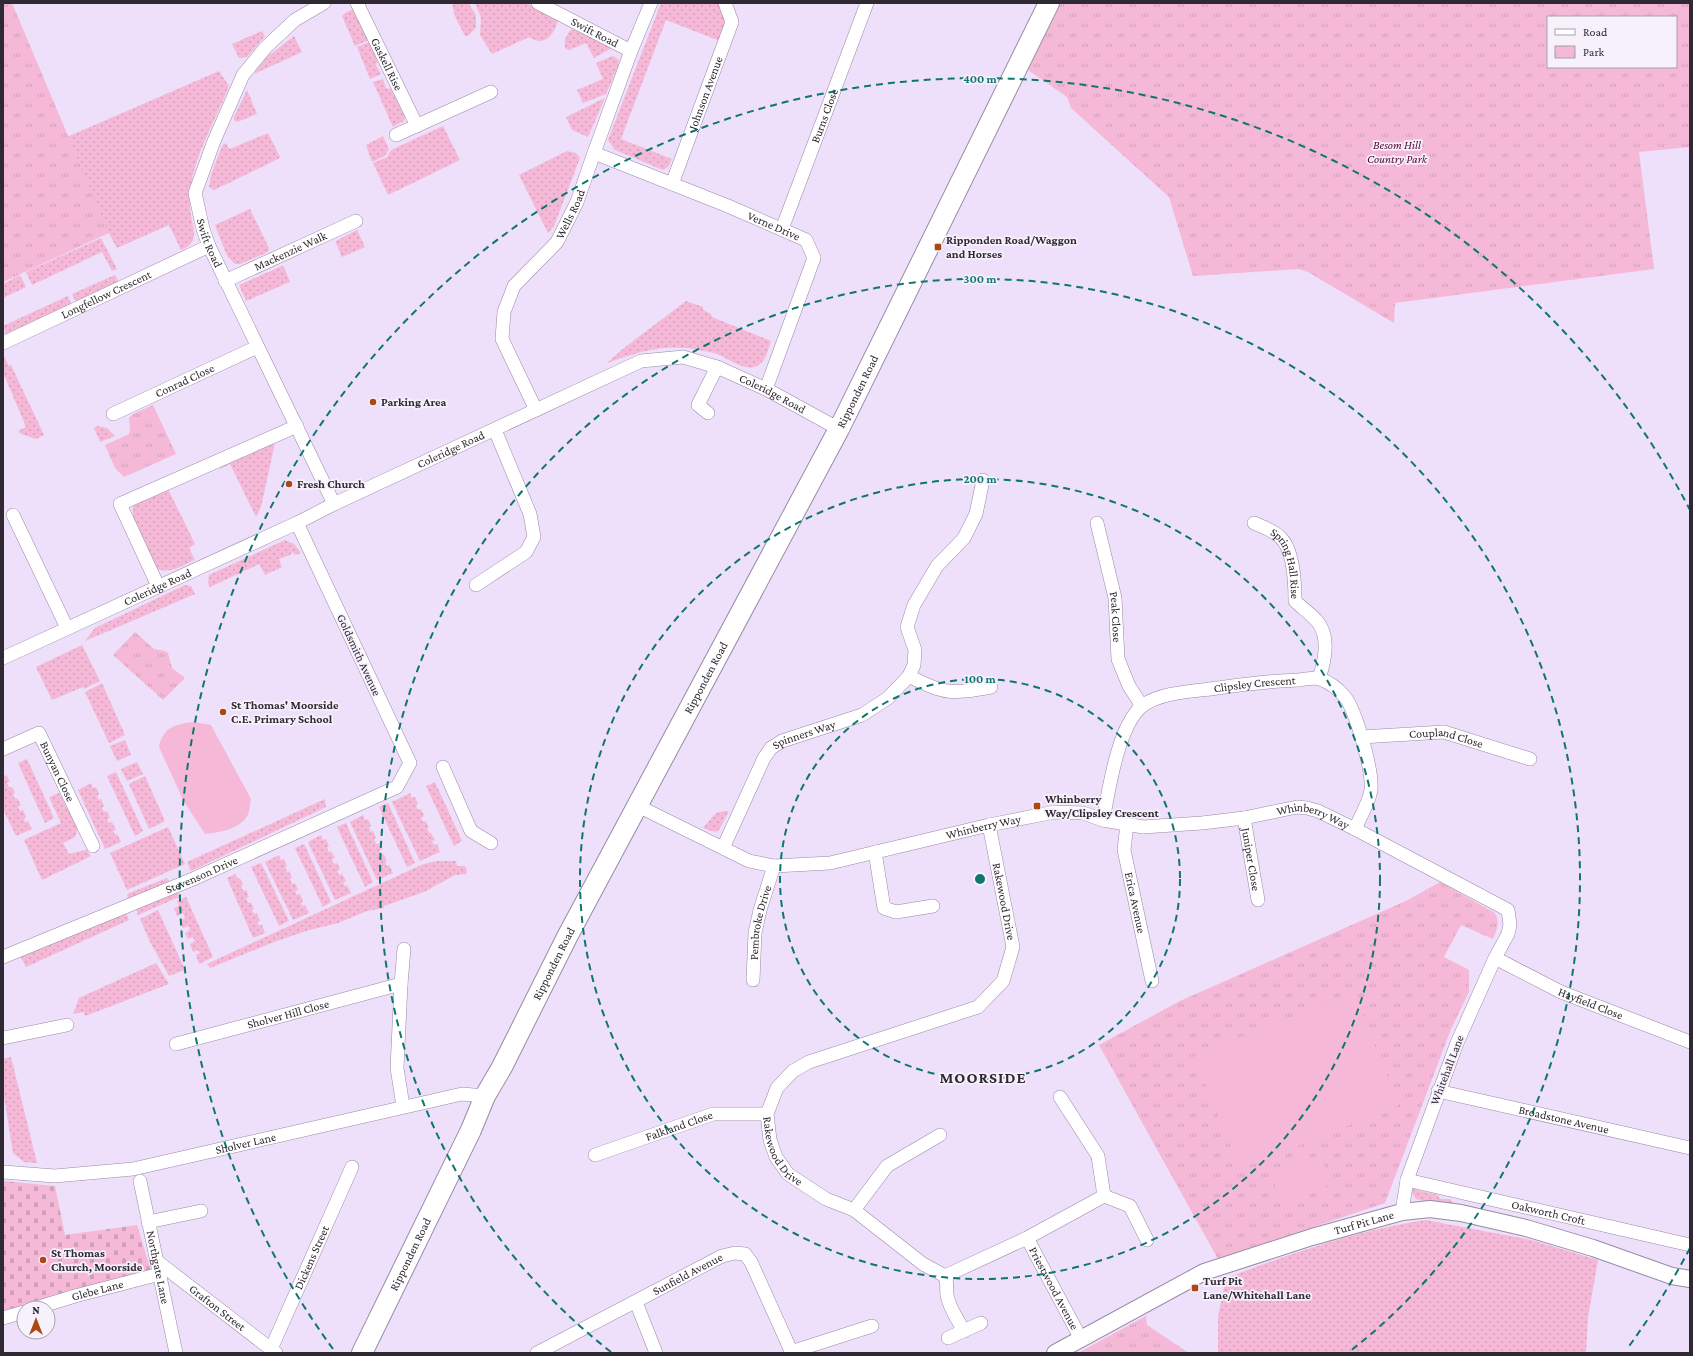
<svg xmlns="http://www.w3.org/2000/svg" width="1693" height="1356" viewBox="0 0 1693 1356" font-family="'Crimson Pro',serif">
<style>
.grass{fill:url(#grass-dots)}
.cemetery{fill:url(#cemetery-stones)}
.park{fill:url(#park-tufts);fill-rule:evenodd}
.pitch{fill:#f5b9d7}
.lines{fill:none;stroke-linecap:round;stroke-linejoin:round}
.minor-casing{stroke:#988ba4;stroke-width:14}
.tertiary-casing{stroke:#988ba4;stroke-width:18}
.primary-casing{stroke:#988ba4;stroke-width:22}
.minor{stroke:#fff;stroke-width:13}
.tertiary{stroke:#fff;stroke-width:16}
.primary{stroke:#fff;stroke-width:20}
.ring{fill:none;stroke:#0f766e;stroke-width:2;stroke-dasharray:7 5}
.poi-dot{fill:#ac4812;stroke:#f7f1fc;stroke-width:1.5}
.labels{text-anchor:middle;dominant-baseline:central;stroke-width:3.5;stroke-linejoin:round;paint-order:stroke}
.street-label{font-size:12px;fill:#2f2933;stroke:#f7f1fc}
.park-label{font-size:12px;font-style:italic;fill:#540338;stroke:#f7f1fc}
.poi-label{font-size:12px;font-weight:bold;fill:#2f2933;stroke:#f7f1fc;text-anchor:start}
.district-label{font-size:16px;font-weight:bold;letter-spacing:1px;fill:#2f2933;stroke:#f7f1fc}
.centre{fill:#0f766e;stroke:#f7f1fc;stroke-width:2}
.ring-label{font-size:12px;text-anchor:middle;font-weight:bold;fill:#0f766e;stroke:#f7f1fc;stroke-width:3.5;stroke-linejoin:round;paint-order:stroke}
</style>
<defs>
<pattern id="grass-dots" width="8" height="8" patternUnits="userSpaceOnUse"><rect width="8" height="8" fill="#f5b9d7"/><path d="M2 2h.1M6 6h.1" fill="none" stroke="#d29fb9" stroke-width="1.8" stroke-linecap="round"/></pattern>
<pattern id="cemetery-stones" width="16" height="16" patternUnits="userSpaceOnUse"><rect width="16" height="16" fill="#f5b9d7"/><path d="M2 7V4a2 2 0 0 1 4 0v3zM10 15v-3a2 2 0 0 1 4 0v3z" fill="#d29fb9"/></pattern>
<pattern id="park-tufts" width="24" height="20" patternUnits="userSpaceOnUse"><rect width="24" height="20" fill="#f5b9d7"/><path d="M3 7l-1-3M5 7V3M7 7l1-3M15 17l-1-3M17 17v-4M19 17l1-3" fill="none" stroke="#d29fb9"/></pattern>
</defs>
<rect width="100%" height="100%" fill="#eedffb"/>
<!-- grass -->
<path class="grass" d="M453 3 469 4 476 15V28L468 36H465C461 27 451 13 453 3Z
M475 3H526L558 18C557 32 544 49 529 37L492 54 480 35 481 18Z
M661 3H717C729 14 724 28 720 41L666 20 621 139 672 159 669 166 663 170 615 150 608 140Z
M355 8 369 40 355 46 342 16 345 13Z
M572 29 610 46V49L594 58 586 43 569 50 565 48C564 39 566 35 572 29Z
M262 31 265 36 247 57 239 58 232 44Z
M294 36 302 52 254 74 267 57Z
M369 42 378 60 376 65 381 74 370 79 357 47Z
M613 56 619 60 618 66 606 94 583 103 577 90 603 79 596 63Z
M219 71 229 86C216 120 193 157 190 193 189 202 190 211 192 220 195 235 197 243 181 250L169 225 117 248 100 217 67 137Z
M383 79 386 88 391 89 405 117 404 121 393 127 373 82Z
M247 90 257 114 237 122 234 120V117Z
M605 98 588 137 572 130 566 117Z
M443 126 460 160 388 195 373 163 387 157 391 150Z
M268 133 280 157 278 159 214 190 209 187 211 175 222 146 225 143 230 149Z
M383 136 389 149 385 156 372 162 366 145Z
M567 151 576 153 580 158 554 226 548 233 519 175Z
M250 209 269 248 268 252 240 264H235L227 256 215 225Z
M357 230 365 247 342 257 336 243V241Z
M101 238 117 269 112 271 102 252 32 285 26 272Z
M282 266 284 267 290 282 246 301 239 285Z
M20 275 26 287 3 298V284Z
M115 275 119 283 76 302 72 294Z
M68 296 71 304 6 335 3 326Z
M686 301 703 307V310L711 314 712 317 771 341C768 349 766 362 757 366 744 372 728 358 717 354 711 352 705 351 699 350 665 343 638 352 607 363L624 348Z
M3 354 9 366 11 365 44 435 36 439 21 434 18 431 26 427 5 377H3Z
M97 426 107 428 115 436 100 442 94 428Z
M276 438 261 507 256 517 230 464 220 469 221 463Z
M168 489 195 544 189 548 195 560C183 565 171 574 157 569L133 521V506L138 502Z
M285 540 294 544 301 553 295 555 293 552 290 555 279 559 282 567 265 575 259 564 210 587 208 583 209 575Z
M185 585 191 586 195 594 85 641 95 628Z
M82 645 100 681 84 689 83 687 52 700 36 667Z
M102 683 125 735 109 743 85 692Z
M125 740 131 755 117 761 110 746Z
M27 759 54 818 45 823 18 763Z
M137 762 143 774 127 781 121 769Z
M116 772 143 831 135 836 107 776Z
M3 774 4 776 6 775 10 781 7 783 9 787H12L15 793 13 795 15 799 17 798 21 805 18 807 20 811 23 810 26 817 24 819 25 822 28 821 32 829 16 836 3 809Z
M145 776 165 821 149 829 129 784Z
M435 782 462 841 454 846 426 786Z
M91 783 93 788 96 787 99 794 97 796 99 800 101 799 104 806 102 808 104 812 107 811 110 818 107 819 109 823 112 822 116 830 113 831 115 835 117 834 121 842 105 849 78 790Z
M59 793 77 826V832L75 837 63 843 69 854 85 850H87L91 856 42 880 24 840 61 823 49 797Z
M410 793 412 798 415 797 418 804 416 806 418 810 421 809 424 816 421 818 423 822 426 821 429 828 427 829 429 833H431L435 840 432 841 434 845 437 844 440 852 420 861 392 802Z
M325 799 326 807 191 871 187 862Z
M388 803 415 863 407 867 379 807Z
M724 811H729L719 830 715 832 703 828 716 813Z
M363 815 365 820 368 819 371 826 369 827 371 832 373 831 376 838 374 839 376 844 379 843 382 850 379 851 381 855 384 854 387 862 385 863 387 866 389 865 393 873 377 880 350 822Z
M346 823 373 882 365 887 337 827Z
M168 827 185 864 127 890 110 853Z
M321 835 323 840 326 839 329 846 327 847 329 852 331 851 335 858 332 859 334 864 337 863 340 869 337 871 339 875 342 874 346 881 343 883 345 886 347 885 351 893 335 900 308 842Z
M304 844 331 902 323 907 295 848Z
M279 855 281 860 284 859 287 866 285 867 287 872 289 871 292 878 290 879 292 884 295 883 298 890 295 891 297 895 300 894 303 901 301 903 303 906 305 905 309 913 293 920 265 862Z
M436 861H456L457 866H465L467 870 466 874 455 875 424 892 384 906V908L367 911 338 923 306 931 274 942 210 968 207 964 421 865Z
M261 863 289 921 279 926 251 867Z
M235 874 238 879 240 878 243 885 241 886 243 891 246 890 249 897 246 898 248 903 251 902 254 909 252 910 254 914 257 913 260 921 257 922 259 925H262L265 933 253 938 227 878Z
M167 878 170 883 128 900 127 894Z
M178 892 179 897 138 915 136 909Z
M186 897 213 957 199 964 196 955 200 953 198 950 193 952 190 944 195 941 193 937 188 939 185 933 190 930 189 926 183 928 180 921 185 918 183 913 177 916 174 908 179 906 177 901Z
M158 910 185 970 169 976 150 942 140 919Z
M126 913 129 920 26 967 20 955Z
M156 963 169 984 85 1016 84 1012 73 1014 79 998Z
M11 1057 37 1163 24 1162 13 1153 3 1090V1059Z
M1413 1189 1438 1195 1440 1199H1450L1457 1208 1416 1199 1412 1193Z
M1426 1220 1531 1240 1598 1260 1588 1317 1586 1353H1218V1317L1226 1278C1291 1254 1357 1230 1426 1220Z"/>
<!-- cemetery -->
<path class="cemetery" d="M3 1181 55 1186 65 1235 137 1225 151 1271 3 1312Z"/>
<!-- park -->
<path class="park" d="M3 3H12L109 233 3 282Z
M1059 3H1690V147L1639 152 1654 269 1395 303 1394 323 1308 272 1299 269 1193 276 1169 197 1071 108 1067 97 1028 70ZM1548 17H1676V67H1548Z
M153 405 176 454 124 477 115 468 105 445 129 434 130 430 129 418 133 414Z
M135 632 154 649 165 651 168 653 172 668 185 678 163 700 113 655Z
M1440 882 1495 913C1500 923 1497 929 1493 939L1461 925 1444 957 1469 970V992L1451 1029 1385 1203 1218 1259 1099 1045 1180 1001 1408 900Z
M1146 1316 1147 1325 1189 1353H1078Z"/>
<!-- pitch -->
<path class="pitch" d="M194 722 211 725 251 799C250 803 250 808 249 812 243 829 221 832 205 834L183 800 159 747C163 727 176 724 194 722Z
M1353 992 1399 1105 1240 1169 1194 1056Z
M1320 1155 1332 1184 1281 1203 1271 1173Z"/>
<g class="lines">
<defs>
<g id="minor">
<path id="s1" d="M324 3 295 20 266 47 243 75 214 141 195 193 203 229 209 246 334 504"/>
<path id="s2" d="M357 3 417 126"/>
<path id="s3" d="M538 3 631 51"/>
<path d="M396 135 491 92"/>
<path id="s4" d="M594 153 728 206 806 240 814 258 766 389"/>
<path id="s5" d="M672 184 732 22 725 3"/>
<path id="s6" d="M782 229 867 3"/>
<path id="s7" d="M225 281 356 221"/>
<path id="s8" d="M3 343 209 246"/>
<path id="s9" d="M536 410 502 339 504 312 514 286 557 242 577 202 594 153 631 51 651 3"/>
<path d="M708 413 698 405 717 367"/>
<path id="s10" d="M113 414 257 347"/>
<path d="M13 515 67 628"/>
<path id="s11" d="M1097 523 1115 598 1118 659 1129 686 1142 706"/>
<path id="s12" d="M1254 523C1263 527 1275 531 1281 538 1294 551 1295 585 1295 601 1302 608 1311 614 1317 621 1330 636 1325 661 1319 678"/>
<path d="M476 585 526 552 534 537 530 514 495 430"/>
<path d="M158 586 120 504 297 426"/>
<path id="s13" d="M3 658 297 523 334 504 641 361 683 357 717 367 766 389 839 429"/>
<path d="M909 676C945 695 952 694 991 687"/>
<path id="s14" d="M1361 737 1444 732 1530 759"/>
<path id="s15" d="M3 749 39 733 93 846"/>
<path d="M443 767 471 831 491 843"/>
<path id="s16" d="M638 806 749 861 774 866 830 863 989 825 1055 812 1083 813 1103 820 1143 827 1202 823 1244 818 1297 807 1307 808 1318 811 1355 829 1508 910 1510 925 1508 934 1495 958 1457 1043 1407 1180 1402 1212"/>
<path id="s17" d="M1244 818 1258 900"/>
<path id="s18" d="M1103 820C1109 789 1118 726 1142 706 1160 692 1196 691 1218 688 1245 684 1272 681 1299 680 1305 679 1315 677 1320 679 1329 682 1339 690 1345 697 1356 711 1373 771 1371 790 1369 803 1360 817 1355 829"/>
<path id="s19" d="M1127 824 1124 850 1152 981"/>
<path id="s20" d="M989 825 1013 947 1003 981 978 1007 809 1062 793 1071 777 1088 767 1114 770 1140 776 1157 788 1174 826 1199 854 1210 923 1264 945 1276 1027 1238 1104 1196"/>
<path id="s21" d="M723 848 764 758 771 748 782 741 862 715 888 698 909 676 914 665 915 650 907 627 914 605 937 566 964 538 976 514 983 480"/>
<path d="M875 852 884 908 896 912 933 906"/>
<path id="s22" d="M3 957 193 879 397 787 410 763 297 523"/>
<path id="s23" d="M1495 958 1561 992 1690 1042"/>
<path id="s24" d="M753 980 755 933 760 910 774 866"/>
<path d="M3 1038 67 1025"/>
<path id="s25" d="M176 1044 401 984"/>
<path id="s26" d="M1438 1091 1690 1148"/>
<path d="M1060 1097 1098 1156 1104 1196"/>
<path d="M403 1106 397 1068 401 984 404 949"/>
<path id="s27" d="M595 1155 713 1114H767"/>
<path id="s28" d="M3 1172 55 1176 133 1169 462 1094 485 1096"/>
<path id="s29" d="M1407 1180 1690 1245"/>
<path id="s30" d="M140 1181 176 1353"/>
<path d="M1104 1196 1130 1206 1147 1240"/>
<path d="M854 1210 887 1166 940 1135"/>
<path d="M148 1222 201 1211"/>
<path id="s31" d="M1027 1238 1081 1339"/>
<path id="s32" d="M158 1262 276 1353"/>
<path d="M945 1276C948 1283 946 1288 947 1295 949 1308 958 1320 964 1331"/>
<path d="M636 1302 656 1353"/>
<path id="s33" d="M36 1308 75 1296 160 1274"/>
<path d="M3 1318 24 1312"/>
<path d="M948 1338 981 1323"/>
<path id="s34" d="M271 1349 352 1167"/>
<path d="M791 1352 872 1326"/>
<path id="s35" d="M537 1353 722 1256 735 1253 745 1254 751 1262 792 1353"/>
</g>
<g id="tertiary">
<path id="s36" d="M1055 1353 1204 1272 1312 1237 1402 1212 1430 1209 1461 1213 1526 1228 1593 1248 1672 1276 1690 1279"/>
</g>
<g id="primary">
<path id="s37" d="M362 1353 471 1130 485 1096 502 1067 567 937 839 429 1049 3"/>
</g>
</defs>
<!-- minor casing -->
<use href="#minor" class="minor-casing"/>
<!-- tertiary casing -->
<use href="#tertiary" class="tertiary-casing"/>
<!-- primary casing -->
<use href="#primary" class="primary-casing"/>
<!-- minor -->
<use href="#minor" class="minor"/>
<!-- tertiary -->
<use href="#tertiary" class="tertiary"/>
<!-- primary -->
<use href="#primary" class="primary"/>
</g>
<!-- distance rings -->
<g class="ring">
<circle cx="980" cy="879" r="200"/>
<circle cx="980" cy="879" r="400"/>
<path d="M611 1352A600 600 0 1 1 1349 1352"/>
<path d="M1690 1248A800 800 0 0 1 1627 1349M333 1349A800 800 0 1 1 1690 510"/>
</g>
<!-- markers -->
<g class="poi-dot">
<rect x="934" y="243" width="8" height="8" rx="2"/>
<circle cx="373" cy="402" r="4"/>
<circle cx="289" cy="484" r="4"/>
<circle cx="223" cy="712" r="4"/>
<rect x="1033" y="802" width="8" height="8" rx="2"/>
<circle cx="43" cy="1260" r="4"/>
<rect x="1191" y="1284" width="8" height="8" rx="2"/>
</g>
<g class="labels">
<!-- street labels -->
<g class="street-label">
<text stroke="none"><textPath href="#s3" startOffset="64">Swift Road</textPath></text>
<text stroke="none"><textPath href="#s2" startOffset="68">Gaskell Rise</textPath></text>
<text stroke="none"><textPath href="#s5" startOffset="97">Johnson Avenue</textPath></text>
<text stroke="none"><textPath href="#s6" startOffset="121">Burns Close</textPath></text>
<text stroke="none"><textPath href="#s9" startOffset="226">Wells Road</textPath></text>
<text stroke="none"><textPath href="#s4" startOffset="194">Verne Drive</textPath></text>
<text stroke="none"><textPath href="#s1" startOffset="289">Swift Road</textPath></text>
<text stroke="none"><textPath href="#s7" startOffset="72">Mackenzie Walk</textPath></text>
<text stroke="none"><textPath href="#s8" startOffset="114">Longfellow Crescent</textPath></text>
<text stroke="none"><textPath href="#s10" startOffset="79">Conrad Close</textPath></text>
<text stroke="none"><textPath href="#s37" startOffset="1082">Ripponden Road</textPath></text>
<text stroke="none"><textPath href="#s13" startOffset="843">Coleridge Road</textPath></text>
<text stroke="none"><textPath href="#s13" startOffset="494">Coleridge Road</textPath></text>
<text stroke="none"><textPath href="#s12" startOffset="57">Spring Hall Rise</textPath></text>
<text stroke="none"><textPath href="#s13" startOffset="170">Coleridge Road</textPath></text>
<text stroke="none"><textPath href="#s11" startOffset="96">Peak Close</textPath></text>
<text transform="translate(359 655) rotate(65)">Goldsmith Avenue</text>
<text stroke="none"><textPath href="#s37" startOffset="758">Ripponden Road</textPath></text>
<text stroke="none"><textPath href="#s18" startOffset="238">Clipsley Crescent</textPath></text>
<text stroke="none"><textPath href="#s21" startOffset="147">Spinners Way</textPath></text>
<text stroke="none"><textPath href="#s14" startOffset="86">Coupland Close</textPath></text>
<text stroke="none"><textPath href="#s15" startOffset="82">Bunyan Close</textPath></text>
<text stroke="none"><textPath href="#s16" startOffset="699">Whinberry Way</textPath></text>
<text stroke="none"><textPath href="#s16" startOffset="363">Whinberry Way</textPath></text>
<text stroke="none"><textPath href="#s17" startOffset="42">Juniper Close</textPath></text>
<text stroke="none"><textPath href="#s22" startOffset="215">Stevenson Drive</textPath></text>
<text stroke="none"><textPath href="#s20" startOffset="78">Rakewood Drive</textPath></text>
<text stroke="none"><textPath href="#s19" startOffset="80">Erica Avenue</textPath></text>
<text stroke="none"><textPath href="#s24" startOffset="58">Pembroke Drive</textPath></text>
<text stroke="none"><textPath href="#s37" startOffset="434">Ripponden Road</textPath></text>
<text stroke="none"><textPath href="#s23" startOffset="106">Hayfield Close</textPath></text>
<text stroke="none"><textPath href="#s25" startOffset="116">Sholver Hill Close</textPath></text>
<text transform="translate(1447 1070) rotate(-69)">Whitehall Lane</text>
<text stroke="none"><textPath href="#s26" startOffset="129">Broadstone Avenue</textPath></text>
<text stroke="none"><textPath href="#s27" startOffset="89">Falkland Close</textPath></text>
<text stroke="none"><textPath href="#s28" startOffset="246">Sholver Lane</textPath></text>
<text stroke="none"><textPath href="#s20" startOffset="485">Rakewood Drive</textPath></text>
<text stroke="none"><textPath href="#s29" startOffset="145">Oakworth Croft</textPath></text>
<text stroke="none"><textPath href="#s36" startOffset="337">Turf Pit Lane</textPath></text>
<text stroke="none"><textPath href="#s37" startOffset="110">Ripponden Road</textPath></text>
<text stroke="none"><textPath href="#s34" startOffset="100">Dickens Street</textPath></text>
<text stroke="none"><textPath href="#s30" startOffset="88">Northgate Lane</textPath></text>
<text stroke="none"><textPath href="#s35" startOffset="170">Sunfield Avenue</textPath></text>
<text stroke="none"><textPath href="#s31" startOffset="57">Priestwood Avenue</textPath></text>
<text stroke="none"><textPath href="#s33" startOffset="64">Glebe Lane</textPath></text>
<text stroke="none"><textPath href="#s32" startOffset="75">Grafton Street</textPath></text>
</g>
<!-- park labels -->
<g class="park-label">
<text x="1397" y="145">Besom Hill<tspan x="1397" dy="14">Country Park</tspan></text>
</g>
<!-- poi labels -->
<g class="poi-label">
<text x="946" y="240">Ripponden Road/Waggon<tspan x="946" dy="14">and Horses</tspan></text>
<text x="381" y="402">Parking Area</text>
<text x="297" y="484">Fresh Church</text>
<text x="231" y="705">St Thomas' Moorside<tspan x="231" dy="14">C.E. Primary School</tspan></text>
<text x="1045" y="799">Whinberry<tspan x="1045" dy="14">Way/Clipsley Crescent</tspan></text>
<text x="51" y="1253">St Thomas<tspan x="51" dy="14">Church, Moorside</tspan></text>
<text x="1203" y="1281">Turf Pit<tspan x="1203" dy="14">Lane/Whitehall Lane</tspan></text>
</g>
<!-- district labels -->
<g class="district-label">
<text x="983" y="1077">MOORSIDE</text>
</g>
</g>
<circle cx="980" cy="879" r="6" class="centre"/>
<g class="ring-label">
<text x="980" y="83">400 m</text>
<text x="980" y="283">300 m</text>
<text x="980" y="483">200 m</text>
<text x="980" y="683">100 m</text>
</g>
<!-- border -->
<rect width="1693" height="1356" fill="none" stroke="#2f2933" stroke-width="8"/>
<!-- legend -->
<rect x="1547" y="16" width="130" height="52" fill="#f7f1fc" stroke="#a7a1ac"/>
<rect x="1555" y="29" width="20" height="6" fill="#ffffff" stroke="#a7a1ac"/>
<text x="1583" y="36" font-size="12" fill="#2f2933">Road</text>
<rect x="1555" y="46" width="20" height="12" fill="url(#park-tufts)" stroke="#a7a1ac"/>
<text x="1583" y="56" font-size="12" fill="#2f2933">Park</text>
<!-- north arrow -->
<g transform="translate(36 1320)"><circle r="19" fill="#f7f1fc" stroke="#a7a1ac"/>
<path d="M0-3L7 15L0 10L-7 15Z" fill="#ac4812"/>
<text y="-6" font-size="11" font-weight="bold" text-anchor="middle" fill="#2f2933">N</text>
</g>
</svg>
